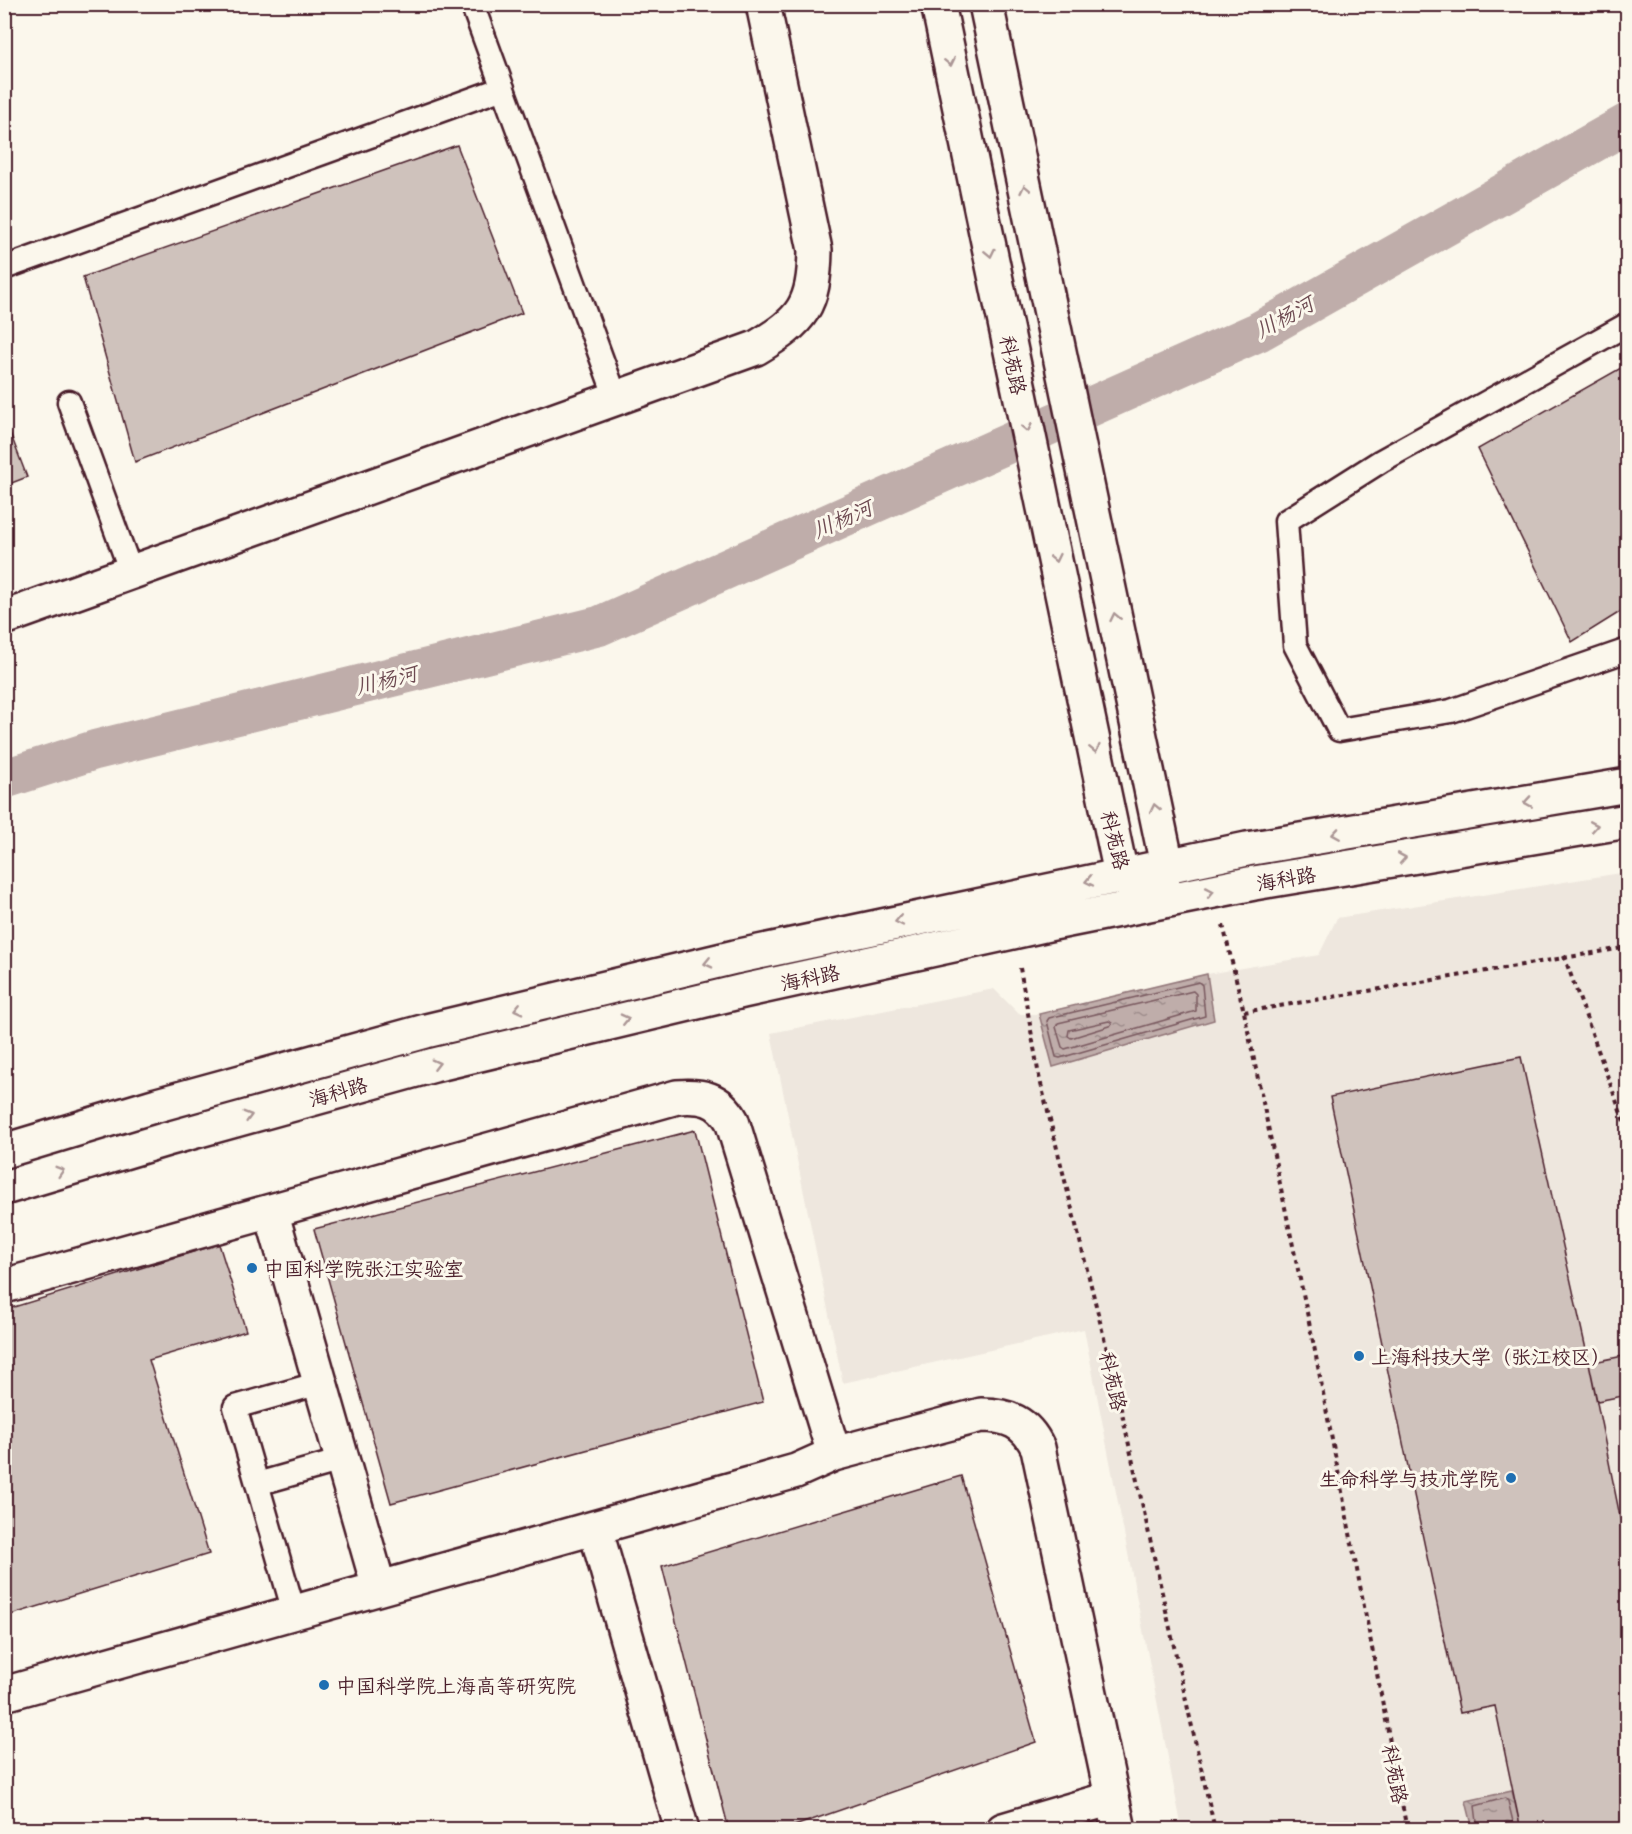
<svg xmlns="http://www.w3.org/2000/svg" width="1632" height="1834" viewBox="0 0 1632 1834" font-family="Mali,'LXGW WenKai TC',sans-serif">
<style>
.built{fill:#eee7de}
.water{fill:url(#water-ripples);stroke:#907477;stroke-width:1.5}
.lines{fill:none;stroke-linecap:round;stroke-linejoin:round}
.shore{stroke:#79585e;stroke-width:1.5}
.canal{stroke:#bfadaa;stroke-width:40}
.building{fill:#cfc2bc;stroke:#4a1f2b;stroke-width:1.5}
.service-casing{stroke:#4a1f2b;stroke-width:27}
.minor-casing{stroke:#4a1f2b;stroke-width:38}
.tertiary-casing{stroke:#4a1f2b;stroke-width:38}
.path{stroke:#4a1f2b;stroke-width:4;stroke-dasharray:4.5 4.5;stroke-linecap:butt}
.service{stroke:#fbf7ec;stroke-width:22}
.minor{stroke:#fbf7ec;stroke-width:33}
.tertiary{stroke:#fbf7ec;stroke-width:33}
.oneway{stroke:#ab9695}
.poi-dot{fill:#1f6fb2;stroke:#fbf7ec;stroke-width:2}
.labels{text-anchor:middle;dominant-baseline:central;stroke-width:6;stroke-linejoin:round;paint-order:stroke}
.street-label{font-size:20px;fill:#4a1f2b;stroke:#fbf7ec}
.poi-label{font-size:20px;fill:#4a1f2b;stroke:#fbf7ec;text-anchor:start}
.water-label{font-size:21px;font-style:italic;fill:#6d4a51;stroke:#fbf7ec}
</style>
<defs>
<pattern id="water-ripples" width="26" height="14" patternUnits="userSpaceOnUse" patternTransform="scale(1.5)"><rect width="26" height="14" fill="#bfadaa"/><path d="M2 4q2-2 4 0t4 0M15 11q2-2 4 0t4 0" fill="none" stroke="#9d8c8b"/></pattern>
</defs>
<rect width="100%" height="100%" fill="#fbf7ec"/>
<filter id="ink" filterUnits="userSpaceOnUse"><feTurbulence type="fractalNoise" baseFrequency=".0167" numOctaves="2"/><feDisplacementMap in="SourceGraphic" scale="12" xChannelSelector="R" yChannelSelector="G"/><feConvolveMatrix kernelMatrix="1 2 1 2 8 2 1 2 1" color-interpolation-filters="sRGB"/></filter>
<g filter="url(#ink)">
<!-- built -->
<path class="built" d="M1627 872V1829H1182L1084 1329 843 1383 771 1033 994 989 1019 1014H1039L1207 974 1319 955 1337 918Z"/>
<!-- water -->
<path class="water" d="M1207 974 1214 1020 1053 1067 1039 1014Z
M1512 1791 1521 1829H1473L1466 1801Z"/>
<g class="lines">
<!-- shore -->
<path class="shore" d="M1199 982 1202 985 1205 1016 1060 1058 1056 1057 1047 1021 1049 1018Z
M1193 991 1196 994V1011L1065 1049 1062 1047 1056 1027 1058 1023Z
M1109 1021 1112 1023 1110 1026 1071 1038 1068 1036 1069 1030Z
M1478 1830 1475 1806 1505 1798 1508 1801 1515 1830"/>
<!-- canal -->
<path class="canal" d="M4 779 95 750 599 626 1258 332 1628 123"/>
</g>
<!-- building -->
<path class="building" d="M457 145 522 313 135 462 83 277Z
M1628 364V607L1572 642 1478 449Z
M4 417 27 477 4 486Z
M1521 1057 1589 1363 1628 1556V1830H1521L1495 1706 1460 1713 1330 1097Z
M695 1130 763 1402 391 1503 314 1229Z
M219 1244 246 1331 149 1360 209 1554 4 1617V1310Z
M1628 1355V1395L1597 1401 1589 1363Z
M961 1476 1036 1742 783 1830H729L662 1566Z"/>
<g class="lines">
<defs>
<path id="service" d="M472 4 616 398
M4 268 503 88
M1628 324 1381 461 1286 521 1295 645 1339 730 1451 711 1628 650
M69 402 131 572
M257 1484 342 1460
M294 1612 235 1407 320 1383"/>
<path id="minor" d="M4 618 756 348C803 320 814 306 815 250L763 4
M271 1211 379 1588
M4 1286 677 1097C702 1095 719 1098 732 1121L834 1454
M595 1528 682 1830
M4 1694 796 1471 834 1454 981 1415C1008 1415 1026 1422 1038 1448L1119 1830
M1003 1830 1112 1798"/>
<path id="tertiary" d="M938 4 1121 874 1137 889
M986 4 1167 865 1160 885
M4 1151 157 1105 426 1031 735 957 1247 849 1628 785
M4 1188 167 1139 434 1065 743 991 1049 924 1254 883 1628 821"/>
</defs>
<!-- service casing -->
<use href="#service" class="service-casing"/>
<!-- minor casing -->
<use href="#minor" class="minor-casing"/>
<!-- tertiary casing -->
<use href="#tertiary" class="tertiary-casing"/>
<!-- path -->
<path class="path" d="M1223 925 1244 1012 1314 1346 1407 1830
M1564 956 1628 1133
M1020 968 1039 1076 1115 1382 1215 1830
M1244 1012 1628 947"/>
<!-- service -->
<use href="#service" class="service"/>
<!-- minor -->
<use href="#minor" class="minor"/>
<!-- tertiary -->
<use href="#tertiary" class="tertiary"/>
</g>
<!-- one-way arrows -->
<defs><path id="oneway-chevron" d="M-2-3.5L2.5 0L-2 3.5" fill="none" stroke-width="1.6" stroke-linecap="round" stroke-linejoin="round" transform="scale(1.5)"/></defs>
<g class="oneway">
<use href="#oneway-chevron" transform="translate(950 62) rotate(78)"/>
<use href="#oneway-chevron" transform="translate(1025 189) rotate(-102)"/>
<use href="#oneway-chevron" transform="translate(990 253) rotate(78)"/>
<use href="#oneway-chevron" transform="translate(1027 428) rotate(78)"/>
<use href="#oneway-chevron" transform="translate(1055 558) rotate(78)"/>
<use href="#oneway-chevron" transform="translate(1115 617) rotate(-102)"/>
<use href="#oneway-chevron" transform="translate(1095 749) rotate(78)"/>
<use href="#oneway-chevron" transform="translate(1528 802) rotate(171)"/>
<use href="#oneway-chevron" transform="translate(1155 808) rotate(-102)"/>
<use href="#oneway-chevron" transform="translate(1594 826) rotate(-10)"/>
<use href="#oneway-chevron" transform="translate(1336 834) rotate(171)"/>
<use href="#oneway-chevron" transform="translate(1402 858) rotate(-10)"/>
<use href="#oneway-chevron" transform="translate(1089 881) rotate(168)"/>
<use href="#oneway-chevron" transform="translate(1210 892) rotate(-11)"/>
<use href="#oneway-chevron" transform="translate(899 921) rotate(168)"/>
<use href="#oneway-chevron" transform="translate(708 963) rotate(167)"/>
<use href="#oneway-chevron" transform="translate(518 1009) rotate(167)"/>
<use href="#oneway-chevron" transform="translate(625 1019) rotate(-13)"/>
<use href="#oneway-chevron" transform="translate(436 1064) rotate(-14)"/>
<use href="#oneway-chevron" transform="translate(248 1116) rotate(-16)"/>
<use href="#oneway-chevron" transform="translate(60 1171) rotate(-17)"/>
</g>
</g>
<!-- markers -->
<g class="poi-dot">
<circle cx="252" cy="1268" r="6"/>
<circle cx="1359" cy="1356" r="6"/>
<circle cx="1511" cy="1478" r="6"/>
<circle cx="324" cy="1685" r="6"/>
</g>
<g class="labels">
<!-- street labels -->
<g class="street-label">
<text transform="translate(1014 365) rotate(78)">科苑路</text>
<text transform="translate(1116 840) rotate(76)">科苑路</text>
<text transform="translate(1286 878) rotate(-10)">海科路</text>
<text transform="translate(810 977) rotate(-12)">海科路</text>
<text transform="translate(338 1091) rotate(-16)">海科路</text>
<text transform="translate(1114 1381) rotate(77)">科苑路</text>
<text transform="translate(1396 1774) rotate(79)">科苑路</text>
</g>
<!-- poi labels -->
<g class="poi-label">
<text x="264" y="1268">中国科学院张江实验室</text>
<text x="1371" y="1356">上海科技大学（张江校区）</text>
<text x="1499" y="1478" text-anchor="end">生命科学与技术学院</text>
<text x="336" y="1685">中国科学院上海高等研究院</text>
</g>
<!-- water labels -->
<g class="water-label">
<text transform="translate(1284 316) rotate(-29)">川杨河</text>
<text transform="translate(842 518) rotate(-24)">川杨河</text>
<text transform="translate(386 679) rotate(-14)">川杨河</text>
</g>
</g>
<!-- margin -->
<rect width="1632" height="1834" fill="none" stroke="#fbf7ec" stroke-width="24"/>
<rect x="12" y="12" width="1608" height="1810" fill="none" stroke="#4a1f2b" stroke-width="2" filter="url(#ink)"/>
</svg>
